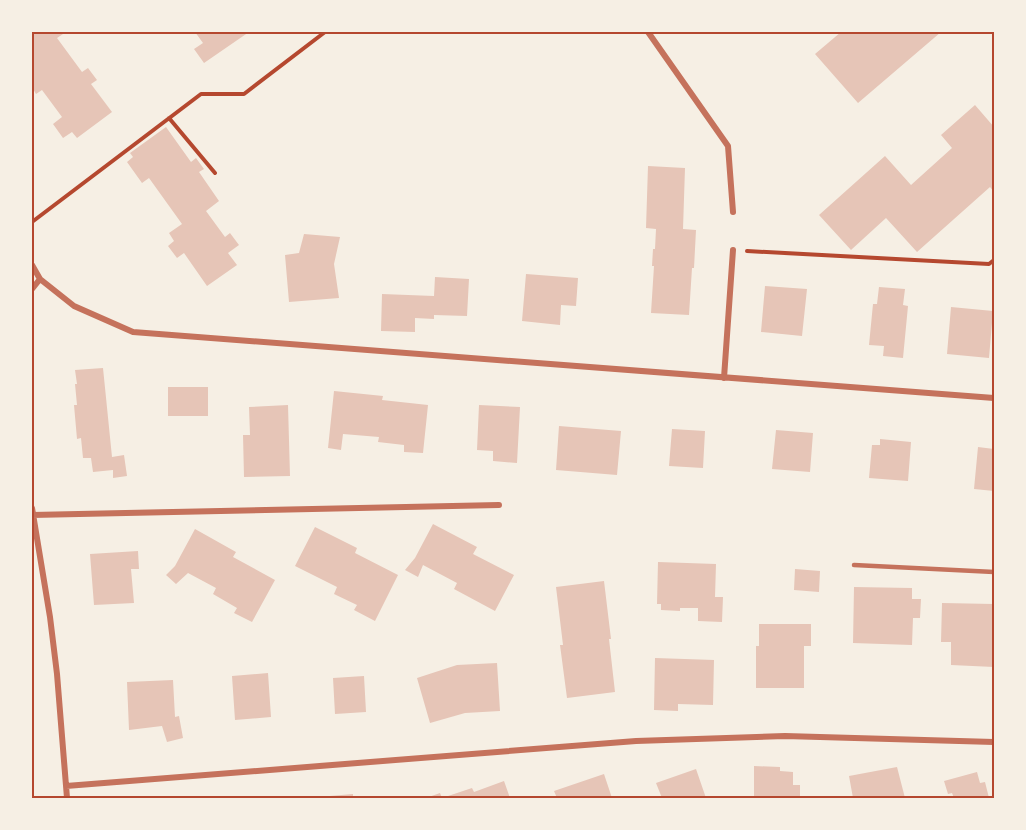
<svg xmlns="http://www.w3.org/2000/svg" width="1026" height="830" viewBox="0 0 1026 830" font-family="Overpass,sans-serif">
<style>
.building{fill:#e6c5b7}
.lines{fill:none;stroke-linecap:round;stroke-linejoin:round}
.path{stroke:#b5482f;stroke-width:4}
.service{stroke:#c5725c;stroke-width:4.5}
.minor{stroke:#c5725c;stroke-width:6}
.neatline{fill:none;stroke:#b5482f;stroke-width:2}
</style>
<rect width="100%" height="100%" fill="#f6efe4"/>
<!-- building -->
<path class="building" d="M32 32H66L57 38 82 72 88 68 97 80 91 84 112 112 77 138 72 132 63 138 53 124 62 117 42 90 36 94 32 87Z
M195 32H249L204 63 194 49 203 43Z
M841 32H941L858 103 815 54Z
M975 105 994 127V192L990 187 917 252 886 218 851 250 819 215 885 156 911 185 952 148 941 135Z
M166 127 191 162 196 158 204 169 199 172 219 201 206 211 225 237 230 233 239 245 228 253 237 265 207 286 184 253 177 258 168 246 174 241 169 233 182 224 149 178 142 183 127 162 133 157 130 153Z
M648 166 685 168 683 229 696 230 694 268H692L689 315 651 313 654 266H652L653 249H655L656 229 646 228Z
M304 234 340 237 334 264 339 298 289 302 285 255 299 253Z
M526 274 578 278 576 306 561 305 560 325 522 321Z
M435 277 469 279 467 316 434 315V319L415 318V332L381 331 382 294 434 296Z
M765 286 807 289 802 336 761 332Z
M879 287 905 289 903 305 908 306 903 358 883 356 884 346 869 345 873 304H877Z
M951 307 993 311 989 358 947 354Z
M103 368 112 457 124 455 127 476 113 478V470L93 472 91 458H83L81 438 77 439 74 405H77L75 384H77L75 370Z
M168 387H208V416H168Z
M334 391 383 396 382 400 428 405 423 453 404 452V445L378 442 379 437 343 434 341 450 328 448Z
M288 405 290 476 244 477 243 435H250L249 407Z
M479 405 520 407 517 463 493 461V451L477 450Z
M559 426 621 431 617 475 556 470Z
M672 429 705 431 703 468 669 466Z
M776 430 813 433 810 472 772 469Z
M880 439 911 442 908 481 869 478 872 445H880Z
M978 447 994 449V491L974 489Z
M433 524 477 547 473 554 514 575 495 611 454 589 457 583 423 565 418 577 405 570 415 558Z
M315 527 357 548 355 553 398 575 375 621 354 610 357 605 334 594 337 587 295 566Z
M195 529 236 552 233 557 275 580 252 622 234 613 237 608 213 594 216 588 188 573 176 584 166 575 175 566Z
M138 551 139 569H131L134 603 94 605 90 554Z
M658 562 716 564 715 597H723L722 622 698 621V608H680V611L661 610V604H657Z
M795 569 820 571 819 592 794 590Z
M604 581 611 639H609L615 692 567 698 560 645H563L556 587Z
M854 587 912 588V599H921L920 618H913L912 645 853 643Z
M942 603 994 604V667L951 665V642H941Z
M759 624H811V646H804V688H756V646H759Z
M655 658 714 660 713 705 678 704V711L654 710Z
M497 663 500 711 465 713 430 723 417 678 457 665Z
M268 673 271 717 235 720 232 676Z
M364 676 366 712 335 714 333 678Z
M173 680 175 717 179 716 183 738 167 742 162 726 129 730 127 682Z
M754 766 780 767V771L793 772V785H800V798H754Z
M897 767 905 798H853L849 776Z
M696 769 706 798H662L656 783Z
M977 772 980 783 985 782 989 798H954L952 793 948 794 944 781Z
M604 774 612 798H557L554 791Z
M504 781 510 798H426L440 793 442 798 472 788 474 792Z
M353 794V798H318V797Z"/>
<g class="lines">
<!-- path -->
<path class="path" d="M169 118 215 173
M32 222 201 94H244L325 32
M747 251 989 264 994 260"/>
<!-- service -->
<path class="service" d="M854 565 994 572"/>
<!-- minor -->
<path class="minor" d="M648 32 728 146 733 212
M32 265 40 279 74 306 133 332 994 398
M32 289 40 279
M724 378 733 250
M32 508 50 617 57 674 67 798
M32 515 499 505
M66 786 636 741 785 736 994 742"/>
</g>
<!-- border -->
<rect width="1026" height="830" fill="none" stroke="#f6efe4" stroke-width="66"/>
<rect x="33" y="33" width="960" height="764" class="neatline"/>
</svg>
